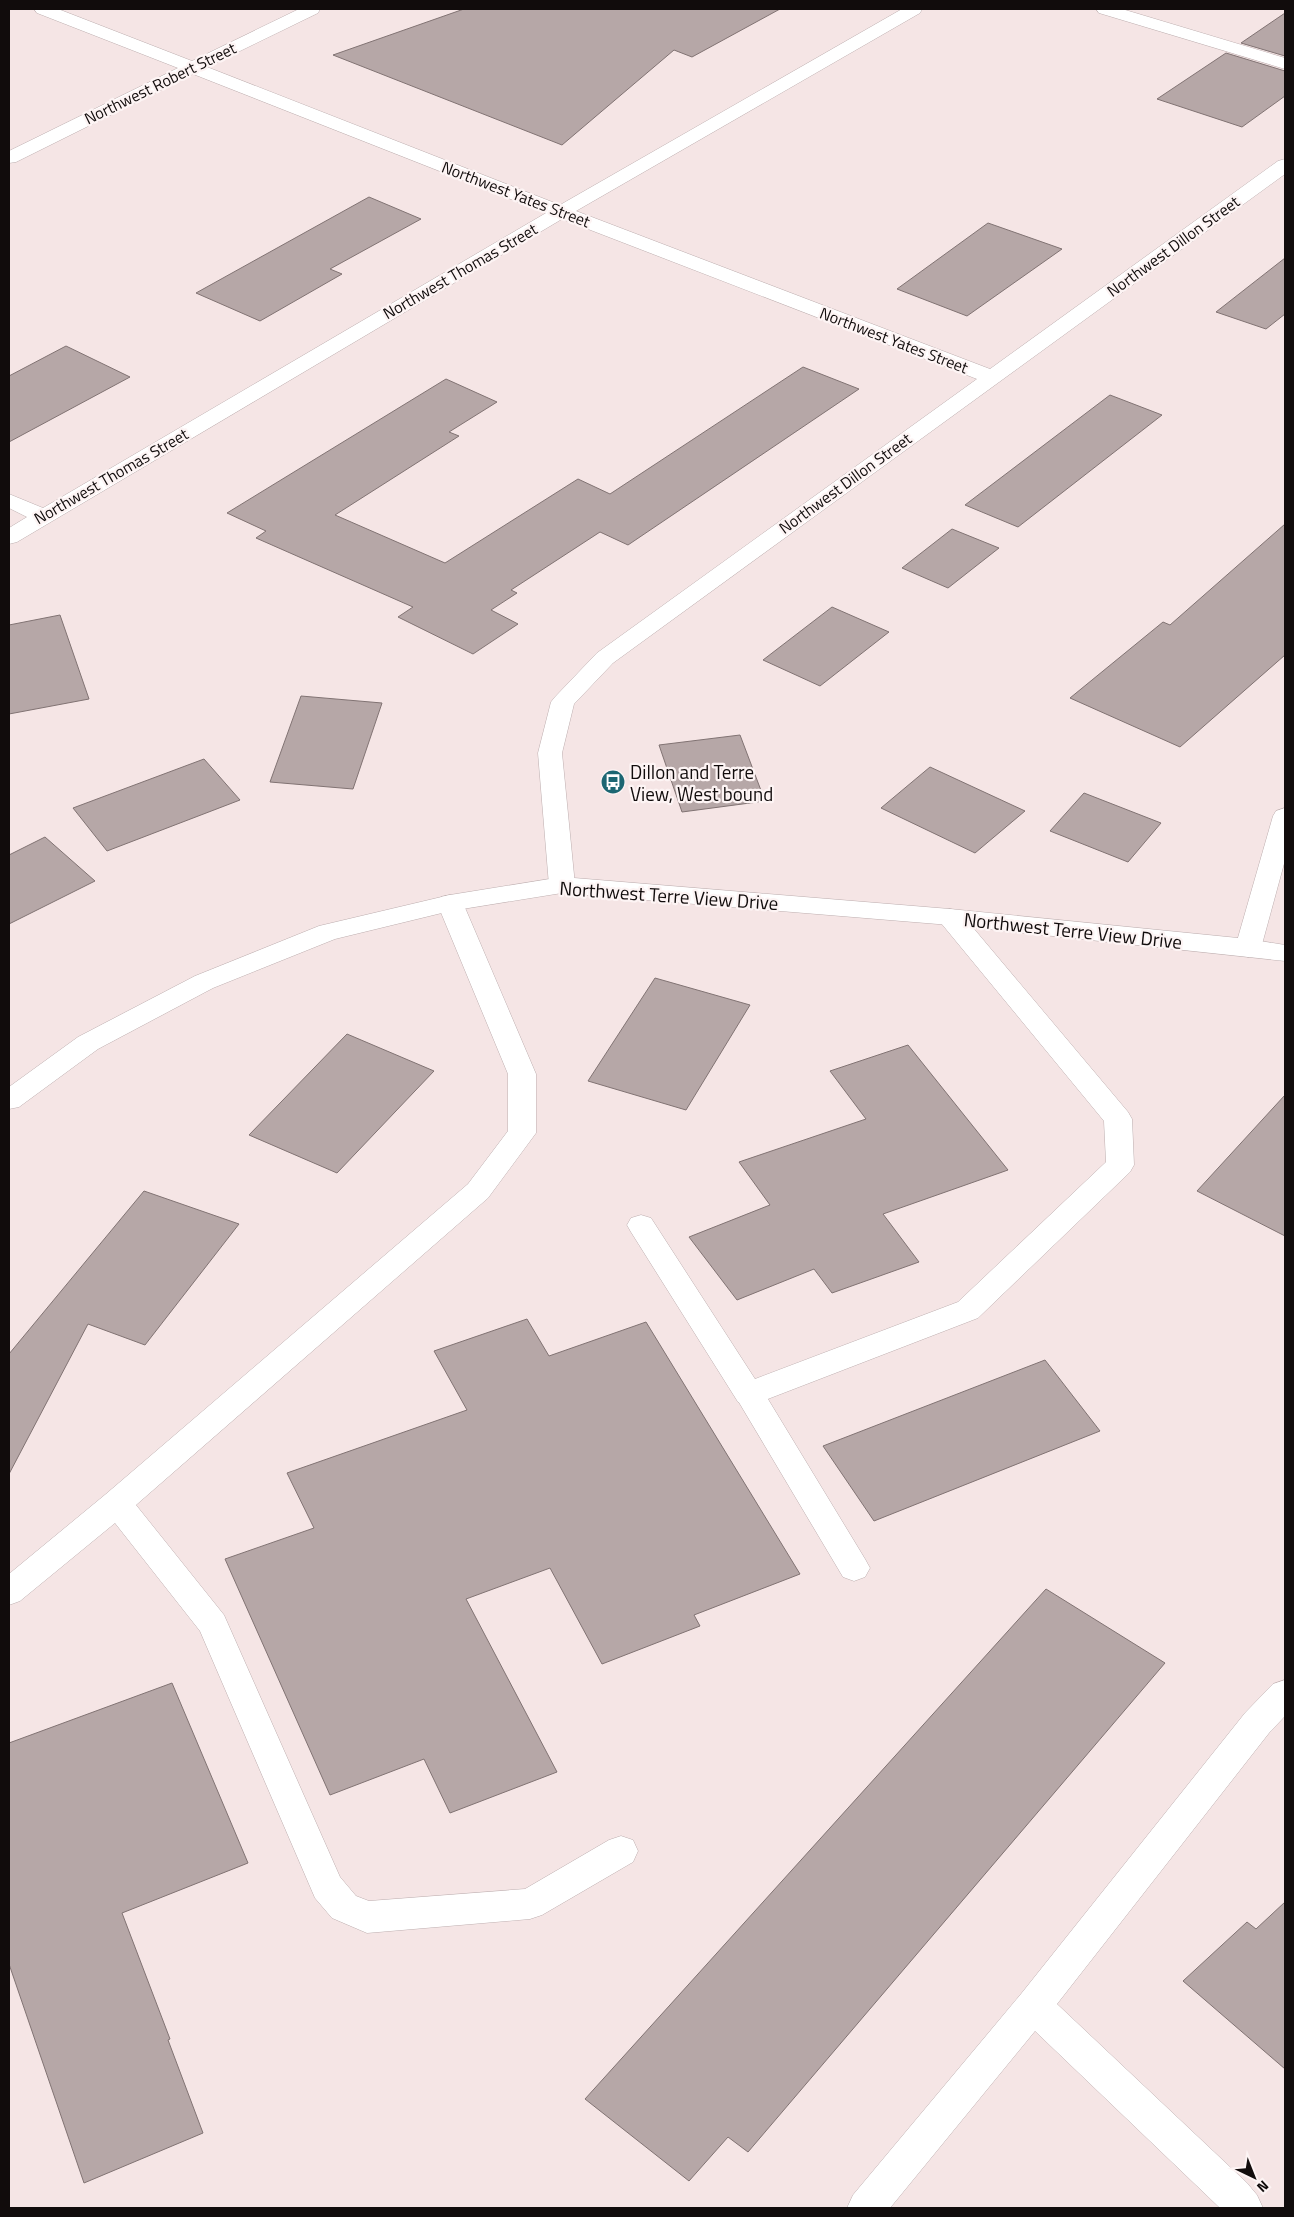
<svg xmlns="http://www.w3.org/2000/svg" width="1294" height="2217" viewBox="0 0 1294 2217" font-family="'Titillium Web',sans-serif">
<style>
.building{fill:#b6a7a7;stroke:#817373}
.lines{fill:none;stroke-linecap:round;stroke-linejoin:round}
.service-casing{stroke:#bdaeaf;stroke-width:1}
.minor-casing{stroke:#bdaeaf;stroke-width:1}
.tertiary-casing{stroke:#bdaeaf;stroke-width:1}
.service{fill:#fff;fill-rule:evenodd}
.minor{fill:#fff;fill-rule:evenodd}
.tertiary{fill:#fff;fill-rule:evenodd}
.labels{text-anchor:middle;dominant-baseline:central;stroke-width:4.5;stroke-linejoin:round;paint-order:stroke}
.far-street-label{font-size:16px;fill:#110c0c;stroke:#fdf4f4}
.poi-label{font-size:19px;fill:#110c0c;stroke:#fdf4f4;text-anchor:start}
.street-label{font-size:19px;fill:#110c0c;stroke:#fdf4f4}
</style>
<rect width="100%" height="100%" fill="#f5e5e5"/>
<!-- building -->
<path class="building" d="M464 9H780L692 57 674 50 562 145 333 55Z
M1285 13V56L1241 43Z
M1226 53 1285 71V96L1242 127 1157 99Z
M369 197 421 219 330 269 342 274 260 321 196 293Z
M988 223 1062 249 967 316 897 289Z
M1285 258V314L1266 329 1216 312Z
M66 346 130 377 9 442V376Z
M803 367 859 389 628 545 600 532 511 590 517 593 491 610 518 624 473 654 398 617 413 607 256 538 266 531 227 513 446 379 497 402 449 432 459 436 335 515 445 563 578 479 610 494Z
M1110 395 1162 415 1018 527 965 505Z
M1285 524V655L1180 747 1070 698 1163 622 1170 625Z
M952 529 999 548 948 588 902 568Z
M832 607 889 632 820 686 763 660Z
M60 615 89 699 9 714V625Z
M301 696 382 703 353 789 270 782Z
M740 735 765 801 682 812 659 745Z
M204 759 240 800 107 851 73 808Z
M930 767 1025 811 975 853 881 808Z
M1084 793 1161 823 1128 862 1050 831Z
M45 837 95 881 9 924V855Z
M655 978 750 1005 686 1110 588 1081Z
M347 1034 434 1071 337 1173 249 1135Z
M908 1045 1008 1170 883 1214 919 1262 832 1293 814 1269 737 1300 689 1237 770 1205 739 1162 866 1119 830 1071Z
M1285 1095V1236L1197 1191Z
M144 1191 239 1224 145 1345 88 1324 9 1474V1354Z
M527 1319 549 1356 646 1322 800 1574 694 1615 700 1626 602 1664 550 1568 466 1599 557 1772 450 1813 424 1759 330 1795 225 1559 314 1528 287 1473 467 1410 434 1351Z
M1045 1360 1100 1431 874 1521 823 1446Z
M1046 1589 1165 1663 748 2152 728 2137 689 2181 585 2099Z
M172 1683 248 1863 122 1913 170 2039 168 2040 203 2133 84 2183 9 1964V1743Z
M1285 1902V2069L1183 1981 1247 1922 1256 1929Z"/>
<g class="lines">
<defs>
<path id="service" d="M450 895 459 897 463 903 536 1074V1133L488 1198 136 1505 224 1615 340 1877 356 1896 369 1901 525 1889 609 1840 621 1836 633 1840 638 1851 633 1862 542 1915 530 1919 367 1933 332 1918 315 1898 200 1631 115 1523 20 1601 9 1605V1574L106 1494 468 1184 508 1131V1074L437 903 441 897Z
M950 909 959 911 1128 1112 1132 1119 1134 1165 1130 1172 978 1318 760 1402 749 1406 738 1402 631 1232 627 1225 631 1218 641 1215 651 1218 755 1379 958 1302 1106 1162 1104 1121 941 923 937 917 941 911Z
M1285 1680V1716L1269 1733 1057 2004 1247 2183 1257 2195 1263 2208H1220L1035 2031 890 2208H847L853 2195 1021 1994 1245 1713 1273 1684Z"/>
<path id="minor" d="M34 9H58L192 61 299 9H320L318 13 207 67 560 205 902 9H922L920 13 576 211 990 369 1278 161 1285 159V174L613 663 574 704 562 753 575 885 571 891 562 893 553 891 549 885 538 753 551 702 555 697 597 653 977 379 562 219 17 542 9 544V528L27 517 9 508V494L43 508 546 213 193 74 16 162 9 163V151L178 68 37 13Z
M1096 9H1122L1285 58V69L1099 13Z
M1285 808V860L1261 948 1257 954 1248 957 1239 954 1235 948 1273 816 1276 811Z
M749 1382 760 1386 865 1559 870 1568 865 1577 854 1581 843 1577 734 1394 738 1386Z"/>
<path id="tertiary" d="M562 877 950 909 1248 939 1285 945V961L950 925 562 893 450 911 335 939 213 988 98 1049 19 1107 9 1109V1087L78 1037 195 976 319 926 450 895Z"/>
</defs>
<!-- service casing -->
<use href="#service" class="service-casing"/>
<!-- minor casing -->
<use href="#minor" class="minor-casing"/>
<!-- tertiary casing -->
<use href="#tertiary" class="tertiary-casing"/>
<!-- service -->
<use href="#service" class="service"/>
<!-- minor -->
<use href="#minor" class="minor"/>
<!-- tertiary -->
<use href="#tertiary" class="tertiary"/>
</g>
<!-- icons -->
<defs>
<symbol id="bus-disc" viewBox="-11 -11 22 22"><circle r="9.5" fill="#1c6672" stroke="#fdf4f4"/><path d="M-5-6H5V4H4V6H2V4H-2V6H-4V4H-5ZM-3.5-4V0h7V-4ZM-3.5 1.2v1.5H-2V1.2ZM2 1.2v1.5H3.5V1.2Z" fill="#fff"/></symbol>
</defs>
<g fill-rule="evenodd">
<use href="#bus-disc" x="599" y="768" width="28" height="28"/>
</g>
<g class="labels">
<!-- far-street labels -->
<g class="far-street-label">
<text transform="translate(160 83) rotate(-26)">Northwest Robert Street</text>
<text transform="translate(516 194) rotate(21)">Northwest Yates Street</text>
<text transform="translate(1173 246) rotate(-36)">Northwest Dillon Street</text>
<text transform="translate(460 271) rotate(-30)">Northwest Thomas Street</text>
<text transform="translate(894 340) rotate(21)">Northwest Yates Street</text>
<text transform="translate(111 476) rotate(-30)">Northwest Thomas Street</text>
<text transform="translate(845 483) rotate(-36)">Northwest Dillon Street</text>
</g>
<!-- poi labels -->
<g class="poi-label">
<text x="630" y="771">Dillon and Terre<tspan x="630" dy="22">View, West bound</tspan></text>
</g>
<!-- street labels -->
<g class="street-label">
<text transform="translate(669 895) rotate(4)">Northwest Terre View Drive</text>
<text transform="translate(1073 930) rotate(6)">Northwest Terre View Drive</text>
</g>
</g>
<!-- border -->
<rect width="1294" height="2217" fill="none" stroke="#110c0c" stroke-width="20"/>
<!-- north arrow -->
<g transform="translate(1254 2177) rotate(137)" stroke="#fdf4f4" stroke-width="4" paint-order="stroke">
<path d="M0-4L9 19L0 12L-9 19Z" fill="#110c0c"/>
<text y="-8" font-size="14" font-weight="bold" text-anchor="middle" fill="#110c0c">N</text>
</g>
</svg>
